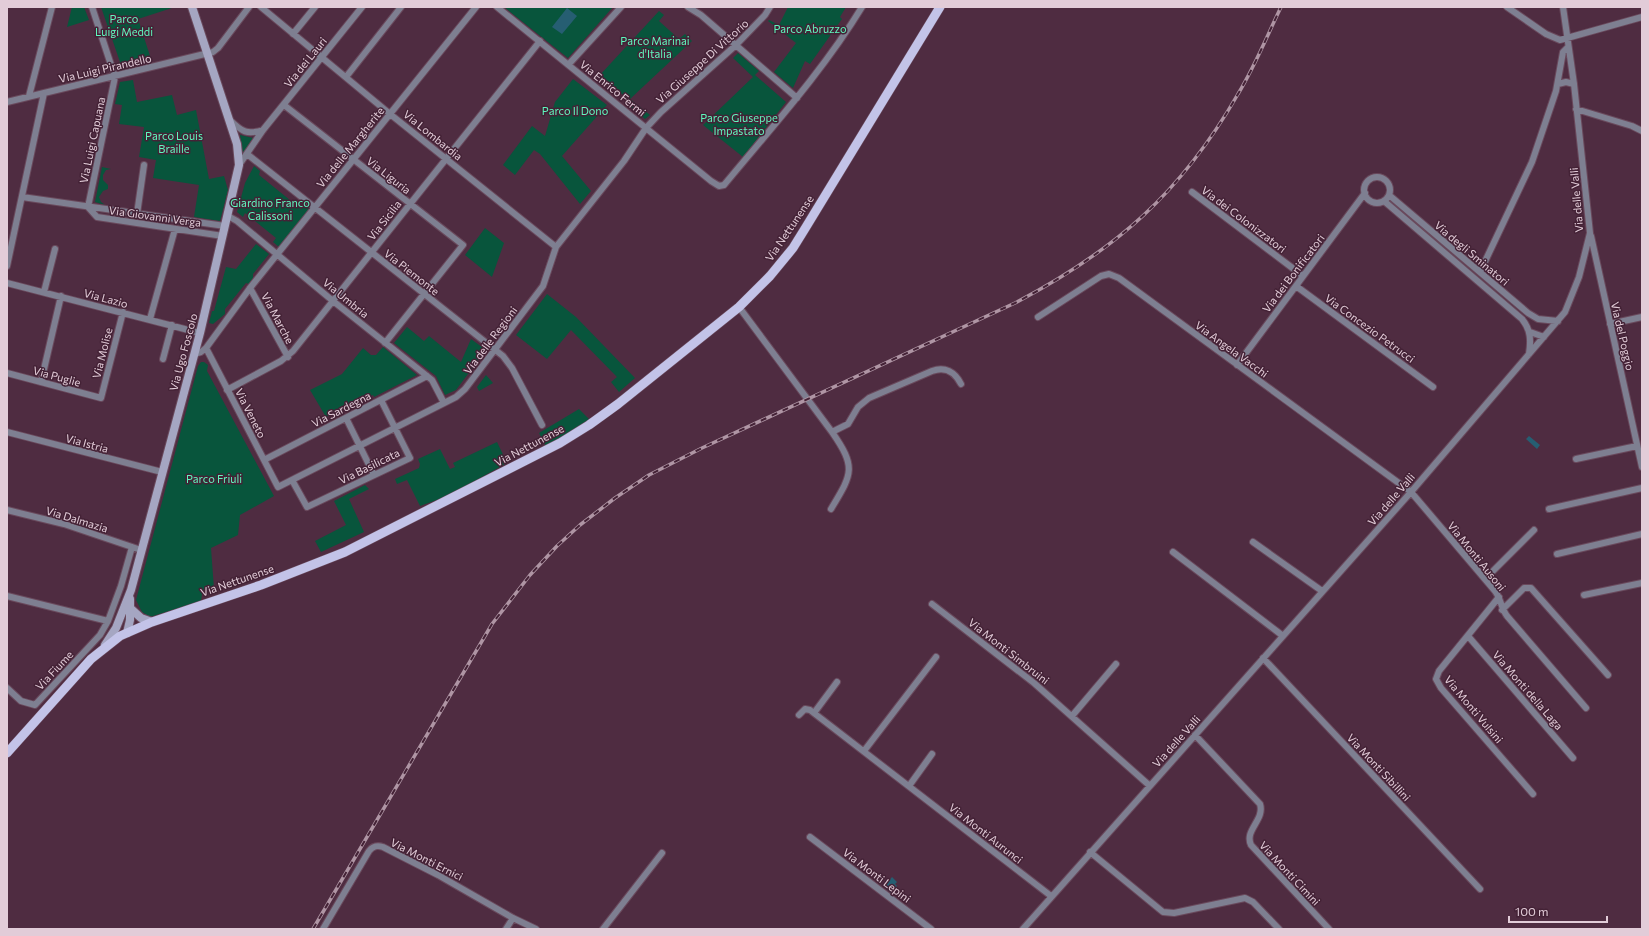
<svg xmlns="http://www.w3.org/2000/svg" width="1649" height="936" viewBox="0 0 1649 936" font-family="Commissioner,sans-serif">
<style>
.green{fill:#08553c}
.water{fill:#265e72}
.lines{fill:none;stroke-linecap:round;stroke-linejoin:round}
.street-casing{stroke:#69495c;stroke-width:8}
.secondary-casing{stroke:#69495c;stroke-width:10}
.primary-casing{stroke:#69495c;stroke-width:10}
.street{stroke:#7e7f91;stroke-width:6}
.secondary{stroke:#a5a6c2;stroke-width:8}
.primary{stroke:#c3c3e8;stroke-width:9}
.rail-casing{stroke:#af95a4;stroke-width:3.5}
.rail{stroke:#442236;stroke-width:2;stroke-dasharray:6;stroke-linecap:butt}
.labels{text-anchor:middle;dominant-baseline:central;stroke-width:3;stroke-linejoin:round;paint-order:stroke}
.park-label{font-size:11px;fill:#5ff9be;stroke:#442236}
.street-label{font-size:11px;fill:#e2ccd8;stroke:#442236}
</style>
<rect width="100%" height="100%" fill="#4f2c41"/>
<!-- green -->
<path class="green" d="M72 7H84L89 20 67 27Z
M101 7H175L138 19 151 59 124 66 125 70 118 71 116 64 120 62Z
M504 7H613L568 58Z
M788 7H846L840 17 842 19 810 64 805 61 793 88 774 72 796 43 768 21 769 20 779 25Z
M659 11 664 15 659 21 679 39 685 34 692 41 630 99 650 115 645 119 625 103 628 99 599 76Z
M738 53 759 71 755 75 786 102 743 157 703 125 753 77 733 58Z
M573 79 607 105 562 156 591 191 580 204 540 154 534 150 515 175 503 165 532 126 545 136 555 102Z
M133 80 137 102 172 95 177 115 196 110 209 179 224 176 228 190 220 221 194 217 199 185 153 178 156 160 139 157 144 127 119 124 122 105 115 104 120 82Z
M240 135 253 138 243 155Z
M254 166 260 171 259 175 301 209 303 204 309 209 279 247 273 242 276 238 245 213 243 217 237 212 245 183Z
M102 167 111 169 106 170 103 175V180L108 185V189L103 191 99 197 101 202 105 205 95 202Z
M485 228 504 243 492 277 465 255Z
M256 244 269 254 253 274V278L249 284 246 283 225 309V314L213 324 209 323 212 311H214L226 267 236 269Z
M547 294 576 317 635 378 619 392 611 382 617 377 571 330 547 359 516 335Z
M407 327 424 341 429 336 461 362 471 339 486 350 456 390 445 395 436 376 394 343Z
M383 347 417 375 374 397 373 395 326 417 310 390 342 374 363 348 371 355H376Z
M201 362H204L208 365 207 371 274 496 240 515 238 535 211 548 214 589 202 594 201 601 150 617 142 612 136 600 198 366Z
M486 375 493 383 479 391 477 387Z
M579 409 591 421 546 447 539 433Z
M497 442 507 463 448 496 420 506 407 480 397 484 395 479 419 468 420 464 418 459 440 449 450 469 455 467 453 463Z
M365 485 369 489 349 499 364 532 321 552 315 541 346 525 334 501Z"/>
<!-- water -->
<path class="water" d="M567 8 577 16 562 34 552 27Z
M1529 436 1540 445 1537 449 1526 439Z
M892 877 897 882 895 884 897 886 891 893 884 887Z"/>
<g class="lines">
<defs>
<path id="street" d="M261 7 390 114 556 247
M497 7 711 181 719 186 724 185C772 127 823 71 862 7
M688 7 701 15 797 98
M1507 7 1546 34 1560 40 1642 17
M293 34 315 7
M569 64 621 7
M346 77 401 7
M1558 84 1566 82 1574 84
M29 96 52 7
M7 102 213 52 218 48 249 7
M284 105 463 245 385 343
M1576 109 1632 126 1642 131
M230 120C242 132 247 135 263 130
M247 154 503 356 512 368 542 425
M239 165 263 130 362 7
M1364 190a13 13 0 1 1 26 0a13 13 0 1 1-26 0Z
M1192 192 1303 276
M1389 195 1528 313 1538 319 1558 321
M22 197 225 226
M1384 201 1522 319C1531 330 1531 341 1529 354
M88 207 115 77 92 7
M88 207 97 217 223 236
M137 214 144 165
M228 216 237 221 333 301 432 380 444 403
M1591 236 1642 467
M7 266 44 93
M1480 272 1532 162 1556 91 1563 52 1568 47
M7 283 200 333
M1296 286 1433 387
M250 288 288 357
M44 292 55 249
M739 307 832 432C857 468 852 474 831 509
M1038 317 1101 276 1109 274 1119 278 1411 492 1495 591C1501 599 1501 608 1507 616L1586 708
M150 319 175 229
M1610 324 1642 317
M1530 332 1544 337
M206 348 278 487 456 397 465 389 543 286 556 247 624 161 646 128 661 112 736 45 765 15 770 7
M194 354 201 352 206 348 250 288 476 7
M163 359 172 325
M1237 365 1365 193
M7 373 101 398 123 312
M41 382 61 296
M227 390 281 361 293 351 540 41
M346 418 374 475
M7 432 162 472
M832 432 848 424 858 407 869 398 932 371C945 366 955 372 961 384
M1576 459 1637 446
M264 460 427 376
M292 480 307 507 410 458 381 400
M1549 509 1642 488
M7 510 64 524 141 550
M1253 542 1322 591
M1173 552 1283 636
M1557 554 1642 534
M1485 579 1534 530
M1584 595 1642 583
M7 596 108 621 121 586 132 547
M1499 597 1439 671 1436 679 1441 688 1533 794
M932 604 1034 683 1150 786
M1502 610 1524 588H1531L1608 675
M1468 636 1573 758
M1263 658 1480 889
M7 688 21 701 35 705 100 635 108 621
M814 713 837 682
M799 715 805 709 810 710 1051 896
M1072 716 1116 664
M1195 735 1260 804C1265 820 1244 830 1251 845L1329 929
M864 751 936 657
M909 786 932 754
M810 837 931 929
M1090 852 1163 912 1174 913 1245 898 1253 902 1279 929
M323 929 369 851C373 846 377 845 383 847L438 875 513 918 536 929
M506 929 513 918
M603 929 662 853
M1023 929 1411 492 1565 312 1579 277 1590 233 1574 84 1563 7"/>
<path id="secondary" d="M130 608 141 618 152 622
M127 633 130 620V599
M105 645 116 628 131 590 200 333 239 165 237 144 192 7"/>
<path id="primary" d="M7 753 91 659 120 636 152 622 261 585 345 552 560 443 589 425 618 404 739 307 770 276 793 248 806 227 940 7"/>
</defs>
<!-- street casing -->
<use href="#street" class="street-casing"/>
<!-- secondary casing -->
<use href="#secondary" class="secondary-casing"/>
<!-- primary casing -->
<use href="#primary" class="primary-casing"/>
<!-- street -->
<use href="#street" class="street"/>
<!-- secondary -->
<use href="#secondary" class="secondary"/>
<!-- primary -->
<use href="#primary" class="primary"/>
<defs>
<path id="rail" d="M313 929 492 624 530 575 557 546 580 525 615 498 649 475 702 448 1015 303C1116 250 1181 193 1238 94 1255 66 1267 36 1281 7"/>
</defs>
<!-- rail casing -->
<use href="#rail" class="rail-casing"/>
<!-- rail -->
<use href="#rail" class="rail"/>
</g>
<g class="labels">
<!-- park labels -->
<g class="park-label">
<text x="124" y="18">Parco<tspan x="124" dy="13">Luigi Meddi</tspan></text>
<text x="810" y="28">Parco Abruzzo</text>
<text x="655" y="40">Parco Marinai<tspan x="655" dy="13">d'Italia</tspan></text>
<text x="575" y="110">Parco Il Dono</text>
<text x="739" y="117">Parco Giuseppe<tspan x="739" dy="13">Impastato</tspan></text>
<text x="174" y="135">Parco Louis<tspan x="174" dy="13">Braille</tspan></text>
<text x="270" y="202">Giardino Franco<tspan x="270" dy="13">Calissoni</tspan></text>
<text x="214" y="478">Parco Friuli</text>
</g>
<!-- street labels -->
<g class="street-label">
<text transform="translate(702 61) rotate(-42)">Via Giuseppe Di Vittorio</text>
<text transform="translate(305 62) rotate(-51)">Via dei Lauri</text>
<text transform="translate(105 68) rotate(-13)">Via Luigi Pirandello</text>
<text transform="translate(613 88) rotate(39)">Via Enrico Fermi</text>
<text transform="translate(433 135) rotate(39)">Via Lombardia</text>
<text transform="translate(92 140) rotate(-78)">Via Luigi Capuana</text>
<text transform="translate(350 147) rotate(-51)">Via delle Margherite</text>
<text transform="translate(389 175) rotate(38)">Via Liguria</text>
<text transform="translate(1576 200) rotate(-95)">Via delle Valli</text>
<text transform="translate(155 216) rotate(8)">Via Giovanni Verga</text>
<text transform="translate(1244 219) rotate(37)">Via dei Colonizzatori</text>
<text transform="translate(384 220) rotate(-52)">Via Sicilia</text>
<text transform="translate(789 228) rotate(-56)">Via Nettunense</text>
<text transform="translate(1472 253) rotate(40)">Via degli Sminatori</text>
<text transform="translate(412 272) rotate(38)">Via Piemonte</text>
<text transform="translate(1293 273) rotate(-53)">Via dei Bonificatori</text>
<text transform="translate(106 298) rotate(15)">Via Lazio</text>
<text transform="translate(346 298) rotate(39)">Via Umbria</text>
<text transform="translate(278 318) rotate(62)">Via Marche</text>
<text transform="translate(1370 328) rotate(36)">Via Concezio Petrucci</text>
<text transform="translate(1623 336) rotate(77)">Via del Poggio</text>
<text transform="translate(490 340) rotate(-53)">Via delle Regioni</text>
<text transform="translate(1232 349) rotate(36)">Via Angela Vacchi</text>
<text transform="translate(183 352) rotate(-75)">Via Ugo Foscolo</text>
<text transform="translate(102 353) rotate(-76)">Via Molise</text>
<text transform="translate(57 376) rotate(15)">Via Puglie</text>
<text transform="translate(341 409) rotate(-27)">Via Sardegna</text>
<text transform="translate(251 413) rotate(63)">Via Veneto</text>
<text transform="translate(87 443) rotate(15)">Via Istria</text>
<text transform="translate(529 445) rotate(-28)">Via Nettunense</text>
<text transform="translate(369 466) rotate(-26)">Via Basilicata</text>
<text transform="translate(1391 499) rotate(-49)">Via delle Valli</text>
<text transform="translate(77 519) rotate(17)">Via Dalmazia</text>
<text transform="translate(1477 556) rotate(51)">Via Monti Ausoni</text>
<text transform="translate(237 580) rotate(-19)">Via Nettunense</text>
<text transform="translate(1009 651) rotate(38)">Via Monti Simbruini</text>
<text transform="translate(54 670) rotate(-47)">Via Fiume</text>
<text transform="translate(1528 690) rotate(49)">Via Monti della Laga</text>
<text transform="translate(1474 709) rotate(50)">Via Monti Vulsini</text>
<text transform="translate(1176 741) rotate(-48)">Via delle Valli</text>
<text transform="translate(1379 767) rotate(47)">Via Monti Sibillini</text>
<text transform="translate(986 833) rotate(38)">Via Monti Aurunci</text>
<text transform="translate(427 859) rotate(27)">Via Monti Ernici</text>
<text transform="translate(1290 873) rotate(47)">Via Monti Cimini</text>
<text transform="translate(877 875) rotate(37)">Via Monti Lepini</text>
</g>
</g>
<!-- border -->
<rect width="1649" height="936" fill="none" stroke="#e2ccd8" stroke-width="16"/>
<!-- scale -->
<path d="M1509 916v6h98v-6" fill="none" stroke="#e2ccd8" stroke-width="2"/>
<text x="1515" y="916" font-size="12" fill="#e2ccd8" stroke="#442236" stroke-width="3" paint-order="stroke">100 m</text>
</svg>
